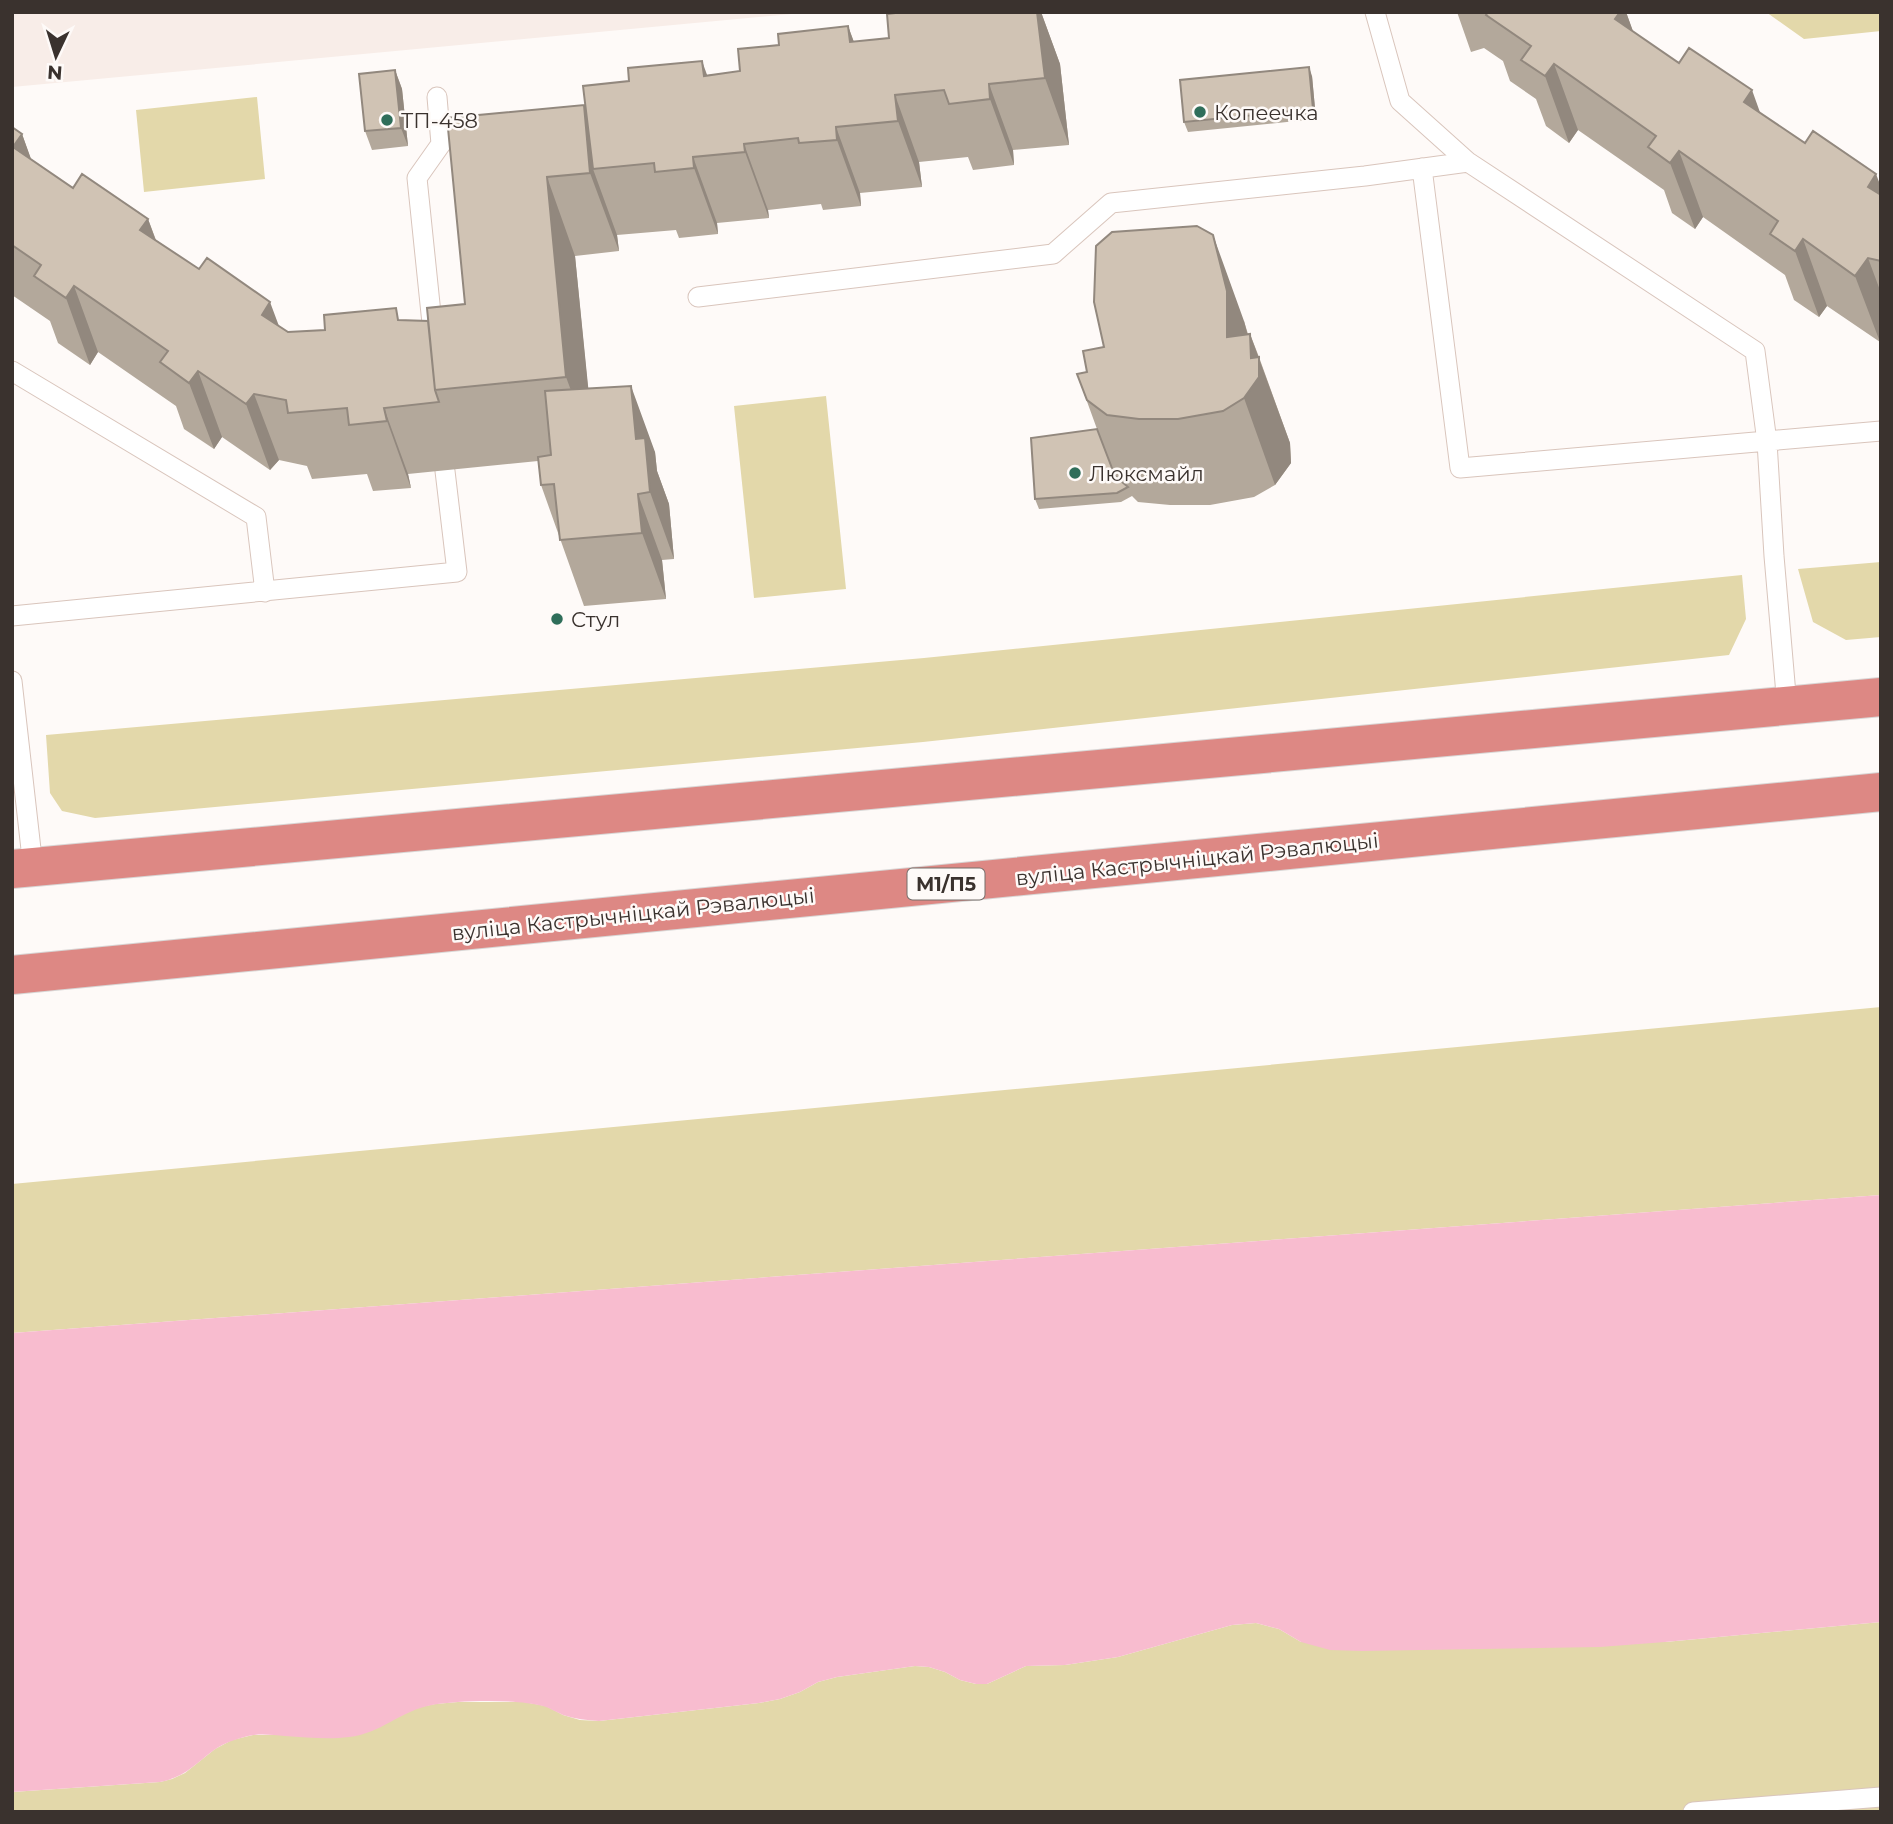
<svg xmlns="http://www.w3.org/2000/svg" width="1893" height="1824" viewBox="0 0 1893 1824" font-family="Montserrat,sans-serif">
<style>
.built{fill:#f8ede8}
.green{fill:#e3d8aa}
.water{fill:#f8bccf}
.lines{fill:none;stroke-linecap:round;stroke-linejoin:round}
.lane-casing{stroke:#d9c5bc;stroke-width:21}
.highway-casing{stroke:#d8d6d5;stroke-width:40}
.lane{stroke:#fff;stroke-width:19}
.highway{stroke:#dd8884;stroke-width:38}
.wall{fill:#b3a89b}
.shaded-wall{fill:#92887e}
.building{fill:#d0c3b4;stroke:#92887e;stroke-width:2}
.poi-dot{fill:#2f6e5a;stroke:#fefaf8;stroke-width:2.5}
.labels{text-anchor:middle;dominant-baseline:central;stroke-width:5;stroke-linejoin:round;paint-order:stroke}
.shield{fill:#fefaf8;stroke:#756e6b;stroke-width:2}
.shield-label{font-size:19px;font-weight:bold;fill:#3a322e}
.poi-label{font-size:21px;fill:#3a322e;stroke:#fefaf8;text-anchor:start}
.street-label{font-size:21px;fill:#3a322e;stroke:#fefaf8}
</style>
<rect width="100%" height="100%" fill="#fefaf8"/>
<!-- built -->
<path class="built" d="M12 12H813L12 87Z"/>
<!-- green -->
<path class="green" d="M1766 12H1881V31L1804 39Z
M257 97 265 179 144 192 136 110Z
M826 396 846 589 754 598 734 406Z
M1881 562V637L1846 640 1813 622 1798 569Z
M1742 575 1746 619 1729 655 923 742 95 818 62 811 50 793 46 735 924 658Z
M1881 1007V1195L12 1333V1184Z
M1881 1622V1812H12V1792L160 1782 172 1779 185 1773 215 1749 232 1740 253 1735H274L400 1716 415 1708 435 1704 458 1702H524L546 1706 563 1715 580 1720 599 1721 759 1703 780 1699 800 1692 818 1682 837 1677 915 1666 929 1667 945 1672 960 1680 976 1684H987L1026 1666 1065 1665 1118 1657 1232 1625 1256 1623 1279 1629 1301 1642H1665Z"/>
<!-- water -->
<path class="water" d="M1881 1195V1622L1665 1642 1600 1647 1362 1651 1330 1650 1301 1642 1279 1629 1256 1623 1232 1625 1118 1657 1065 1665 1026 1666 987 1684H976L960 1680 945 1672 929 1667 915 1666 837 1677 818 1682 800 1692 780 1699 759 1703 599 1721C587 1720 575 1719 563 1715 556 1712 550 1708 543 1706 517 1699 460 1700 432 1705 402 1710 380 1734 349 1737 327 1740 306 1737 285 1736 273 1735 260 1733 248 1736 236 1739 224 1743 214 1750 194 1765 185 1777 160 1782L12 1792V1333Z"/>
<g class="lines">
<defs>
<path id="lane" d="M1375 12 1400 101 1468 162 1755 351 1767 442 1774 556 1787 706
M1422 168 1460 468 1881 431
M698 297 1053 254 1111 203 1365 176 1468 162
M433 333 417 178 441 144 437 97
M12 371 256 517 265 592
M12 616 457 572 445 471
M12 681 33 867
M1693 1812 1881 1797"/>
<path id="highway" d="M12 869 1881 697
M12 975 1881 792"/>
</defs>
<!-- lane casing -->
<use href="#lane" class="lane-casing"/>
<!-- highway casing -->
<use href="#highway" class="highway-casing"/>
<!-- lane -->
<use href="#lane" class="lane"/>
<!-- highway -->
<use href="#highway" class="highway"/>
</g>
<!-- wall -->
<path class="wall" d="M904 12H1041L1060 64 1069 145 1013 150 1014 165 973 170 968 157 919 162 922 187 860 193 861 206 823 210 821 204 768 210 769 218 717 223 718 234 679 238 676 230 617 235 619 251 575 256 588 389 655 452 657 471 669 504 674 559 662 560 666 599 584 606 541 485 538 461 408 474 411 488 373 491 367 474 312 479 307 466 279 460 270 470 222 437 214 449 184 429 176 406 98 352 90 365 58 343 50 321 12 295V127L22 134 31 160 73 188 148 219 156 240 288 332 325 330 401 320 428 321 465 304 586 112 708 75 740 71 779 45 848 26 854 42 889 38Z
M1457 12H1626L1633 32 1679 63 1760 113 1805 143 1881 187V341L1880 342 1827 306 1819 317 1794 300 1785 275 1703 217 1695 229 1672 213 1664 190 1578 130 1569 143 1546 126 1536 99 1510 81 1503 61 1484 48 1471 52Z
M395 70 402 89 408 146 372 150 365 131Z
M1312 76 1316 119 1188 132 1184 122Z
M1244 321 1248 334H1250L1259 357 1290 443 1291 463 1275 485 1254 497 1210 505H1170L1138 502 1132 496 1121 502 1039 509 1035 499 1097 429 1077 374 1087 372 1104 347Z"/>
<!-- shaded-wall -->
<path class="shaded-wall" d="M1037 12H1041L1060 64 1069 145 1045 78Z
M1620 12H1626L1648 72 1615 19Z
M848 26 872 92 850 42Z
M702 61 726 127 704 76Z
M1554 64 1578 130 1569 143 1545 76Z
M1309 67 1312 76 1316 119 1313 109Z
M395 70 402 89 408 146 401 128Z
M989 84 1013 150 1014 165 990 99Z
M1752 90 1776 157 1744 102Z
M895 95 919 162 922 187 898 121Z
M584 105 606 168 593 169 617 235 619 251 590 173Z
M836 127 860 193 861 206 837 140Z
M22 134 46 200 13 147Z
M744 144 768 210 769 218 745 152Z
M1679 151 1703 217 1695 229 1670 163Z
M693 157 717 223 718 234 694 168Z
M1876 174 1881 187V223L1868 187Z
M547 177 575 256 595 455 566 377Z
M148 219 172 285 140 230Z
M1213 235 1244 321 1250 344V334L1290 443 1291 463 1275 485 1244 398 1227 337Z
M1803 239 1827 306 1819 317 1795 251Z
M1868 258 1881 293V341L1880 342 1855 276Z
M74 286 98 352 90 365 66 298Z
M270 302 295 369 262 315Z
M198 371 222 437 214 449 189 383Z
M631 386 655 452 657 471 669 504 674 559 650 492 636 439Z
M254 394 279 460 270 470 246 404Z
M384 408 408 474 411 488 387 421Z
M638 494 662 560 666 599 642 533Z"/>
<!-- building -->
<path class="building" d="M904 12H1037L1045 78 989 84 990 99 949 104 944 90 895 95 898 121 836 127 837 140 799 143 798 138 744 144 745 152 693 157 694 168 655 172 654 163 593 169 583 86 629 81 628 68 702 61 704 76 740 71 738 49 779 45 778 34 848 26 850 42 889 38 887 14Z
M1488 12H1620L1615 19 1679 63 1689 48 1752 90 1744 102 1805 143 1813 131 1876 174 1868 187 1881 195V261L1868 258 1855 276 1803 239 1795 251 1770 234 1778 221 1679 151 1670 163 1648 147 1656 136 1554 64 1545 76 1521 60 1531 46 1486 15Z
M1309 67 1313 109 1184 122 1180 80Z
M395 70 401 128 365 131 359 74Z
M584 105 590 173 547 177 566 377 435 390 427 308 465 304 447 118Z
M12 127 22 134 13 147 73 188 82 174 148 219 140 230 199 269 207 258 270 302 262 315 288 332 325 330 324 315 396 308 398 320 428 321 435 390 439 402 384 408 387 421 349 425 347 408 288 413 286 400 254 394 246 404 198 371 189 383 160 362 168 351 74 286 66 298 34 276 41 265 12 245Z
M1197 226 1213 235 1227 291V337L1250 334 1251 358 1259 357V377L1244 398 1223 411 1178 419H1139L1107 415 1087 400 1077 374 1087 372 1083 351 1104 347 1094 302 1096 246 1112 232Z
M631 386 636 439 645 438 650 492 638 494 642 533 560 540 554 484 541 485 538 457 551 455 545 391Z
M1097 429 1115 476 1128 487 1117 493 1035 499 1031 438Z"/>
<!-- markers -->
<g class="poi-dot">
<circle cx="1200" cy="112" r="7"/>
<circle cx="387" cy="120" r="7"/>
<circle cx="1075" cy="473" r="7"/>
<circle cx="557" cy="619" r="7"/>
</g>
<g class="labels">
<!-- shield labels -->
<rect class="shield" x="907.5" y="868.5" width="77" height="31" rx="5"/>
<g class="shield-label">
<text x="946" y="884">М1/П5</text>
</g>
<!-- poi labels -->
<g class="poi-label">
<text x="1214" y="112">Копеечка</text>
<text x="401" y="120">ТП-458</text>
<text x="1089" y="473">Люксмайл</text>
<text x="571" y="619">Стул</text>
</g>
<!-- street labels -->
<g class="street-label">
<text transform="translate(1197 859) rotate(-6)">вуліца Кастрычніцкай Рэвалюцыі</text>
<text transform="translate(633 914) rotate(-6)">вуліца Кастрычніцкай Рэвалюцыі</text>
</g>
</g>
<!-- border -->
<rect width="1893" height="1824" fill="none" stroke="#3a322e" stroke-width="28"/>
<!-- north arrow -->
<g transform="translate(56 56) rotate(184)" stroke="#fefaf8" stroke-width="5" paint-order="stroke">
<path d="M0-5L12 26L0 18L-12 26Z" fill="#3a322e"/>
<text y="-10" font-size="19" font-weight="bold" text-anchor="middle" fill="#3a322e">N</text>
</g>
</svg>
